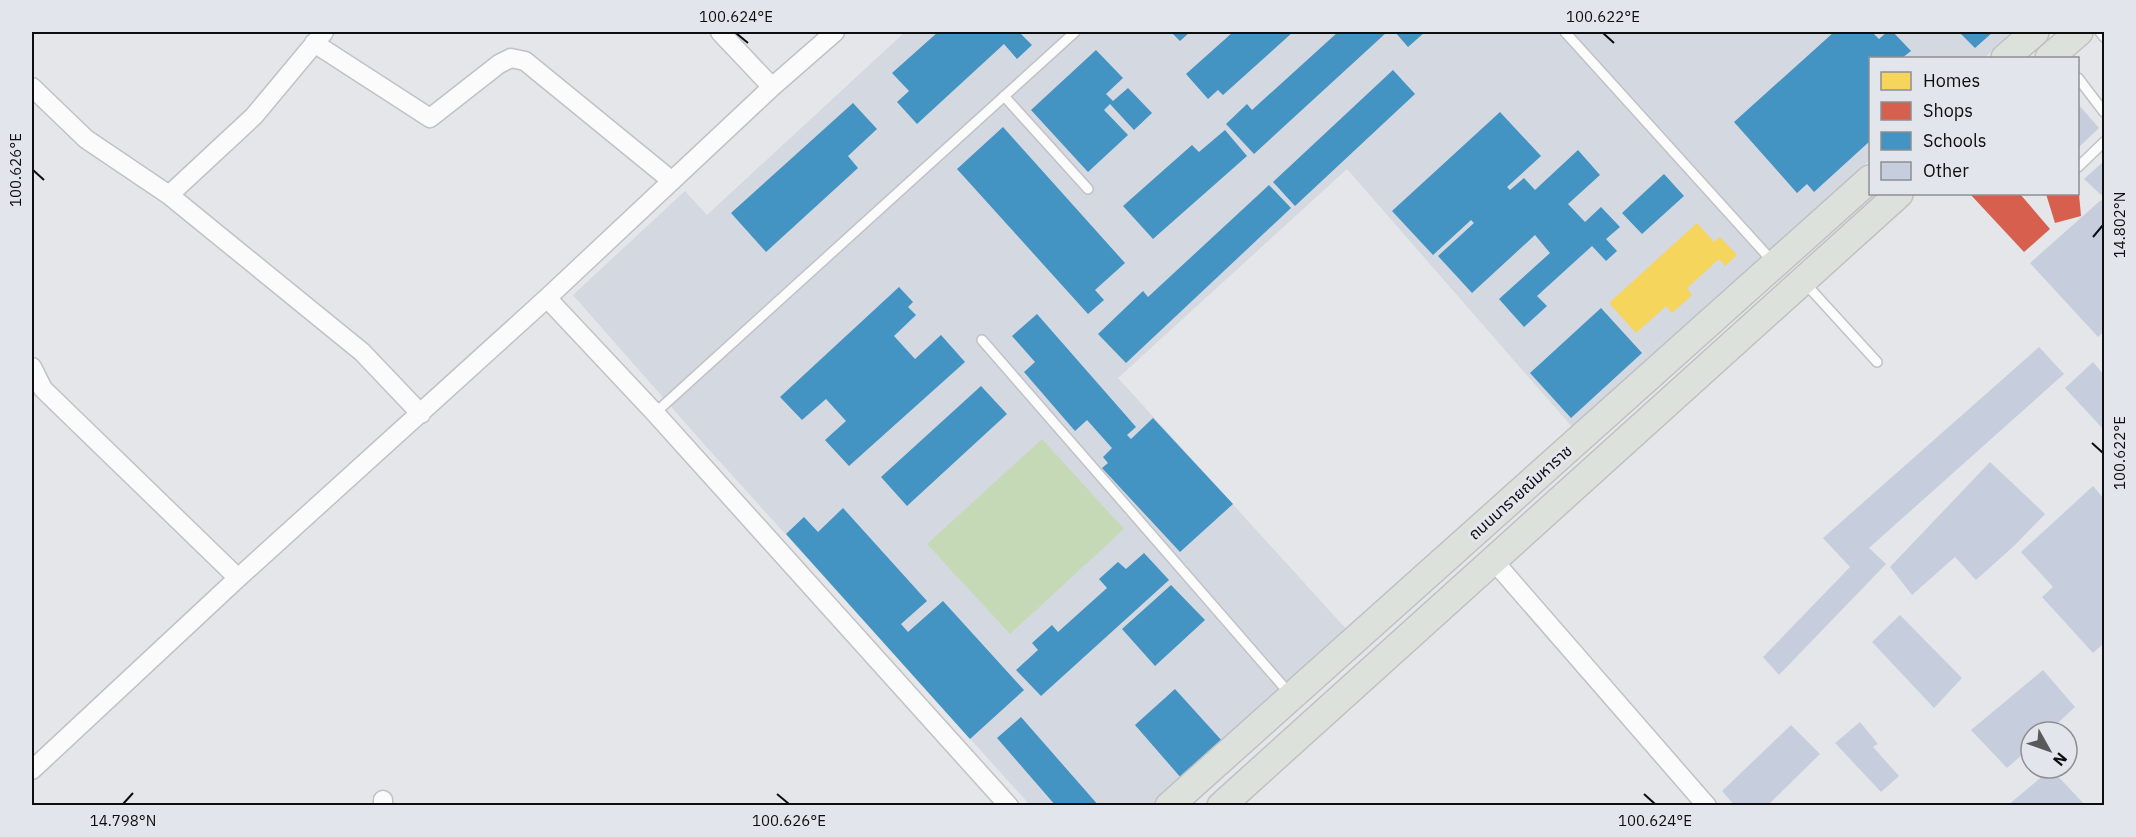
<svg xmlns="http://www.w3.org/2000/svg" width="2136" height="837" viewBox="0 0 2136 837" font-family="'IBM Plex Sans','Noto Sans Thai',sans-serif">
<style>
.built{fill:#d4d8e0}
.green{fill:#c6d9b7}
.homes{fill:#f6d55c}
.shops{fill:#d6604d}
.schools{fill:#4393c3}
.building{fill:#c6cedd}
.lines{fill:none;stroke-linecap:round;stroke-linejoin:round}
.lane-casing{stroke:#c1c2c5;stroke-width:12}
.street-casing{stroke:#c1c2c5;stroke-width:21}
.primary-casing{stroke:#c0c1c3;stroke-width:30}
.lane{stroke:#fbfbfc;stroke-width:9}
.street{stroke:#fbfbfc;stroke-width:18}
.primary{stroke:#dde1db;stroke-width:27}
.ticks{fill:none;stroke:#0d0e10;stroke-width:2}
.labels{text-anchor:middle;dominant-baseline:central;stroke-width:6;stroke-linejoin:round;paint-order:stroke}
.street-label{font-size:16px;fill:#0d0e10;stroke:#e2e5eb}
.neatline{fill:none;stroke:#0d0e10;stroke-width:2}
.ticks-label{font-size:15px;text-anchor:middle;fill:#0d0e10}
</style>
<rect width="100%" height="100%" fill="#e4e6e9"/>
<!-- built -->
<path class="built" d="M905 32H2014L1984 58H1870V160L1573 428 1347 169 1118 378 1348 631 1153 805H1030L703 443 573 295 685 191 707 215Z"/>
<!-- green -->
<path class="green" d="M1042 439 1124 529 1010 634 927 544Z"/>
<!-- homes -->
<path class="homes" d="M1697 223 1714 242 1720 237 1737 255 1725 266 1719 259 1687 288 1692 295 1672 313 1666 306 1636 333 1609 303Z"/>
<!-- shops -->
<path class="shops" d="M1970 194H2020L2050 229 2024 252Z
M2046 194H2079L2081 216 2055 223Z"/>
<!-- schools -->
<path class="schools" d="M938 32H1019L1032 45 1017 59 1004 44 917 124 897 102 909 91 892 73Z
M1171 32H1190L1180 41Z
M1233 32H1293L1223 95 1218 90 1208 99 1186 74Z
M1338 32H1387L1254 154 1226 124 1247 104 1252 110Z
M1395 32H1425L1408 47Z
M1834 32H1872L1879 39 1887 32H1893L1911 51 1902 58H1870V141L1814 192 1807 184 1797 193 1734 122Z
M1959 32H1993L1975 48Z
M1096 50 1123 78 1106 94 1113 101 1128 88 1152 113 1134 130 1110 104 1104 110 1128 135 1088 172 1031 110Z
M1393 70 1415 94 1295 206 1273 182Z
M853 103 877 129 848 156 858 168 766 252 731 213Z
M1500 112 1541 156 1507 187 1510 190 1524 178 1535 190 1578 150 1600 175 1568 204 1585 222 1601 207 1620 227 1606 239 1617 251 1606 261 1592 246 1537 296 1547 306 1524 327 1499 299 1550 253 1535 235 1472 293 1438 256 1474 223 1471 220 1433 255 1392 211Z
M1003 127 1125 263 1095 290 1104 300 1088 314 957 169Z
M1225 130 1247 156 1153 239 1123 206 1192 145 1199 152Z
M1664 174 1684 196 1642 234 1622 213Z
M1269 185 1291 208 1126 363 1098 334 1143 291 1148 297Z
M899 287 913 302 908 307 916 315 894 336 915 359 941 335 965 362 849 466 825 440 846 421 826 399 802 420 780 397Z
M1601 308 1642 353 1571 418 1530 373Z
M1037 314 1136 427 1127 435 1131 439 1153 418 1233 504 1180 552 1102 468 1108 463 1103 457 1112 448 1087 420 1075 431 1024 372 1035 362 1012 336Z
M981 386 1007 414 907 506 881 477Z
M843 508 927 601 901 624 908 632 943 601 1024 690 970 739 786 534 804 517 818 532Z
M1144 553 1169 580 1041 696 1016 670 1038 650 1032 643 1052 625 1058 632 1107 588 1099 579 1118 562 1126 569Z
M1171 585 1205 620 1155 666 1122 629Z
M1175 689 1223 742 1182 779 1135 725Z
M1021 717 1099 806H1056L997 738Z"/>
<!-- building -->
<path class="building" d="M2078 104 2099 128 2078 148Z
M2104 161V192L2101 195 2084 179Z
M2101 200 2104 203V331L2098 337 2030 263Z
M2039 347 2064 374 1869 548 1886 564 1779 675 1763 657 1850 567 1823 538Z
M2093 362 2104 375V430L2065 388Z
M1990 462 2045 514 2015 545 1976 580 1955 557 1912 595 1890 567Z
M2093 486 2104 499V643L2093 653 2042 597 2053 587 2021 552Z
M1900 615 1962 678 1934 708 1872 642Z
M2043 670 2075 707 2048 732H2031V747L2007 768 1971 730Z
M1860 722 1878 744 1873 747 1899 776 1881 792 1835 743Z
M1791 725 1820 754 1767 806H1735L1722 791Z
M2051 769 2086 806H2007Z"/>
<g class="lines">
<defs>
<path id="lane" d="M1565 32 1774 263
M2100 32 2104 37
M2078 78 2104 112
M1004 96 1088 189
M2078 167 2104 142
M1804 282 1877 362
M982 340 1290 694
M655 413 1075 32"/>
<path id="street" d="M720 32 772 87
M314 43 430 118 499 64 511 58 525 61 672 181
M32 87 86 139 169 195 362 352 421 414
M169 195 254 116 324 32
M547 298 655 413 1009 806
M32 367 43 389 238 578
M1493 560 1707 806
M32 770 238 578 547 298 772 87 835 32
M383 806V800"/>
<path id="primary" d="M2005 58 2035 32
M2049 58 2079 32
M1169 806 1870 179
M1221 806 1899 194"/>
</defs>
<!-- lane casing -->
<use href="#lane" class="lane-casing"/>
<!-- street casing -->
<use href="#street" class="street-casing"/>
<!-- primary casing -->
<use href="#primary" class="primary-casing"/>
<!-- lane -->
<use href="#lane" class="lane"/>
<!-- street -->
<use href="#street" class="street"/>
<!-- primary -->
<use href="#primary" class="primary"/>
</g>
<!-- ticks -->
<path class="ticks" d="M736 33 748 43M1603 33 1614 43M33 170 44 180M2093 237 2103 225M2092 443 2103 453M777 794 789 804M1644 794 1655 804M123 804 133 793"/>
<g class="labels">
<!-- street labels -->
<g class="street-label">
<text transform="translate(1520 492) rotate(-42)">ถนนนารายณ์มหาราช</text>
</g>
</g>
<!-- border -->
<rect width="2136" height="837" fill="none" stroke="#e2e5eb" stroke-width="66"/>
<!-- legend -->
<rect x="1869" y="57" width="210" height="138" fill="#e2e5eb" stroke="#8d8f93" stroke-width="1.5"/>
<rect x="1881" y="72" width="30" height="18" fill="#f6d55c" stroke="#8d8f93" stroke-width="1.5"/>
<text x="1923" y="87" font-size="18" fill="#0d0e10">Homes</text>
<rect x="1881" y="102" width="30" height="18" fill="#d6604d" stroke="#8d8f93" stroke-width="1.5"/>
<text x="1923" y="117" font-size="18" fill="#0d0e10">Shops</text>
<rect x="1881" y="132" width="30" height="18" fill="#4393c3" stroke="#8d8f93" stroke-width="1.5"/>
<text x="1923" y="147" font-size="18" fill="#0d0e10">Schools</text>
<rect x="1881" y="162" width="30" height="18" fill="#c6cedd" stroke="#8d8f93" stroke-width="1.5"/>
<text x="1923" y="177" font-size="18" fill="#0d0e10">Other</text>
<!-- north arrow -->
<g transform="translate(2049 750) rotate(130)"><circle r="28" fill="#e2e5eb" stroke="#8d8f93" stroke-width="1.5"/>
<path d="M0-4.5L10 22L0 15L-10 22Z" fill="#585a5c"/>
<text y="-9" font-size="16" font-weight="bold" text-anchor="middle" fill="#0d0e10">N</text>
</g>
<rect x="33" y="33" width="2070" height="771" class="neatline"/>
<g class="ticks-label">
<text x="736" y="22">100.624°E</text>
<text x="1603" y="22">100.622°E</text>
<text transform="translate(16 170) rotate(-90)" y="5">100.626°E</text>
<text transform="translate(2120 225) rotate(-90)" y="5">14.802°N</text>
<text transform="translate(2120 453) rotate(-90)" y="5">100.622°E</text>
<text x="123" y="826">14.798°N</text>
<text x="789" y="826">100.626°E</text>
<text x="1655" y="826">100.624°E</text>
</g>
</svg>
